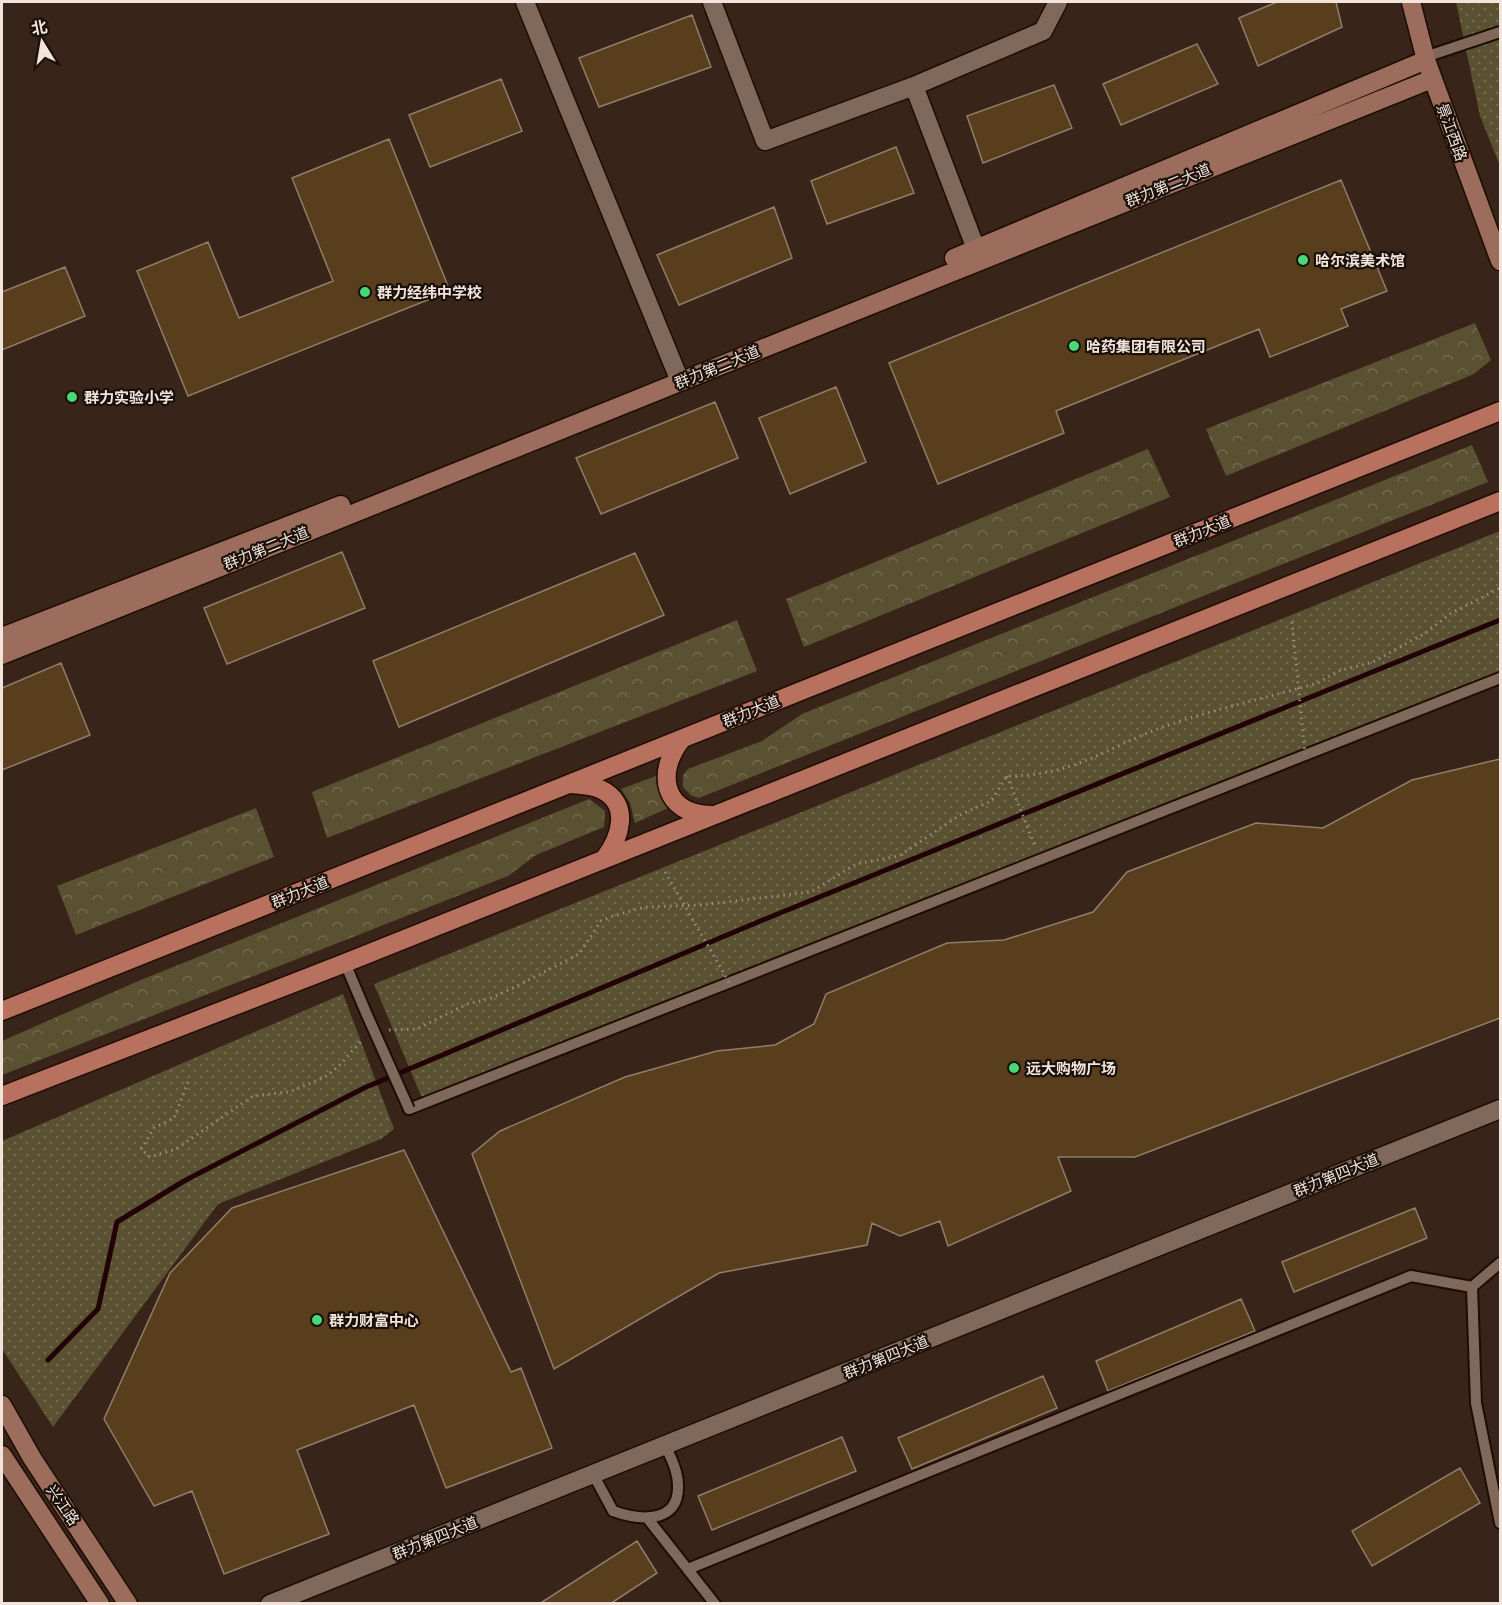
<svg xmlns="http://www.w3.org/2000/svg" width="1502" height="1605" viewBox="0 0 1502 1605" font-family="Helvetica,'Noto Sans SC',sans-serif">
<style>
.green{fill:url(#green-dots)}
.forest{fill:url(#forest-crowns)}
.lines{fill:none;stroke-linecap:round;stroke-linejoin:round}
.stream{stroke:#220107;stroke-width:5}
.building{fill:#593e1d;stroke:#8f7e6a;stroke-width:1.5}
.lane-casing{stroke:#1e0d03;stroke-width:14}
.street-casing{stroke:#1e0d03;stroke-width:21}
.secondary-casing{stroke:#1e0d03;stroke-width:21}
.primary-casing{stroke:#1e0d03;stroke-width:21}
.path{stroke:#9b8b81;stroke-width:3;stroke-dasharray:1.5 4.5;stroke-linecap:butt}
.lane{stroke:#80695b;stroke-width:10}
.street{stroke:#80695b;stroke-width:18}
.secondary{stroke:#9c6d5d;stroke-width:18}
.primary{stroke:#b8705f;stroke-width:18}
.lane-bridge-casing{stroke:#1e0d03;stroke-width:14;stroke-linecap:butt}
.path-bridge{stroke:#9b8b81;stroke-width:3;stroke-dasharray:1.5 4.5;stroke-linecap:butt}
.lane-bridge{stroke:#80695b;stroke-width:10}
.poi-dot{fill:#49d778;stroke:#19100a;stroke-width:2}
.labels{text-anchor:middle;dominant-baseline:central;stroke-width:4.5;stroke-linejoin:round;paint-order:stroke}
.street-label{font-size:15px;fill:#f2e4dc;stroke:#19100a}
.poi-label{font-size:15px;font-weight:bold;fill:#f2e4dc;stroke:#19100a;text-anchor:start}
</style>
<defs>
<pattern id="green-dots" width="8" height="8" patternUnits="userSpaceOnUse" patternTransform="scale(1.5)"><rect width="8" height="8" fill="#5a5032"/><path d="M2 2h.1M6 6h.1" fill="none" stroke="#72694f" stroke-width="1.8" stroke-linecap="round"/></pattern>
<pattern id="forest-crowns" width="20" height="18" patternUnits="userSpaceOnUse" patternTransform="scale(1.5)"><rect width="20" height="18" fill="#5a5032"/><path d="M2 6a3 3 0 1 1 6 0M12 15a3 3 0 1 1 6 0" fill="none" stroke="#72694f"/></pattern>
</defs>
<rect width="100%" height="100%" fill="#382418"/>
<!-- green -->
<path class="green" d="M1456 2H1500V166L1480 116Z
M1500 531V671L422 1098 374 984Z
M343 994 394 1129 381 1139 218 1204 53 1427 2 1349V1141Z"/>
<!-- forest -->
<path class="forest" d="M1475 323 1491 360 1474 374 1226 476 1206 429Z
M1472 445 1488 482 699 798 692 796 683 787V775L688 769 762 741 802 714Z
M1148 449 1170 497 804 647 786 599Z
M737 620 757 671 327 838 312 792Z
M656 776 657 786 668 808 635 823 630 803 621 789Z
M589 799 605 811 604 827 536 855 508 876 2 1075V1041L136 982Z
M256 808 274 857 76 935 57 886Z"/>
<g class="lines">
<!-- stream -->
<path class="stream" d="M48 1360 98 1309 117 1222 184 1181 364 1088 758 922 1500 620"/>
</g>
<!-- building -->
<path class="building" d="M1277 2H1336L1342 27 1258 66 1239 18Z
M692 15 711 67 599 107 579 58Z
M1197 44 1218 84 1121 125 1103 84Z
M501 79 522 131 430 167 409 115Z
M1054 85 1072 128 983 163 967 116Z
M389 139 450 291 188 396 137 271 208 242 239 318 333 281 292 178Z
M896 147 914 193 827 224 811 181Z
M1341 180 1387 291 1341 309 1348 326 1270 357 1259 329 1056 411 1064 433 938 484 889 363Z
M774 207 792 258 679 305 657 255Z
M65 267 85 316 2 350V292Z
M836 387 866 462 790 494 759 418Z
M715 402 738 458 601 514 576 458Z
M342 552 365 608 227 664 204 608Z
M635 553 664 615 399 727 373 661Z
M61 663 90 735 2 770V688Z
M1500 759V1018L1135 1157H1058L1071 1191 948 1246 940 1221 900 1236 872 1223 867 1245 719 1273 554 1369 472 1154 500 1131 625 1077 717 1051 775 1045 814 1024 826 994 947 943 1004 940 1093 912 1127 872 1256 823 1323 828 1412 780Z
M404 1150 511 1372 521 1368 552 1448 446 1488 414 1405 297 1450 329 1534 224 1574 192 1491 154 1506 104 1419 170 1273 232 1208Z
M1415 1208 1427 1238 1294 1292 1282 1262Z
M1241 1299 1255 1331 1108 1391 1096 1361Z
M1043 1376 1057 1408 912 1469 898 1438Z
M842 1437 856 1471 712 1530 698 1496Z
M1460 1468 1480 1503 1372 1566 1352 1531Z
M637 1541 657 1573 610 1604H539Z"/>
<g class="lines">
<defs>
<path id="lane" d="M1425 57 1500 32
M345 963 367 1015
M409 1109 1500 678
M1500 1263 1472 1287 1476 1403 1500 1523
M593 1474 613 1511C638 1520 679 1525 678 1486 678 1471 671 1458 665 1445
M648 1519 715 1604
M688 1569 1411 1276 1472 1287"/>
<path id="street" d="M525 2 677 374
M712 2 765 141 914 86 1043 31 1058 2
M914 86 976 249
M270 1604 1500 1109"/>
<path id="secondary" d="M1411 2 1426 60 1500 261
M954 258 1426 60
M2 637 341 505
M2 655 1432 79
M2 1405 32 1458 128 1604
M2 1455 100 1604"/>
<path id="primary" d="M682 739C655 772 663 814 711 815
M571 784C581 785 591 785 600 789 632 803 620 839 604 859
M2 1011 1500 411
M2 1096 345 963 1500 501"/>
</defs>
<!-- lane casing -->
<use href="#lane" class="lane-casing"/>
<!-- street casing -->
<use href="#street" class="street-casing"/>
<!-- secondary casing -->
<use href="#secondary" class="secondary-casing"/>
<!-- primary casing -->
<use href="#primary" class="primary-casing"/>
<!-- path -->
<path class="path" d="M1007 776 1035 846
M389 1030 417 1029 467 1004 489 999 515 987 579 954 601 921 613 916 645 907 701 905 811 892 856 864 899 856 960 815 991 801 1007 776C1074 776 1105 748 1163 727 1214 709 1266 698 1318 683L1338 671 1373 662 1427 632 1450 614 1500 588
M188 1082 174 1118 154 1128 141 1149 150 1157 176 1149 253 1096 289 1092 325 1077 339 1066 363 1039"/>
<!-- lane -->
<use href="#lane" class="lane"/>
<!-- street -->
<use href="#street" class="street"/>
<!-- secondary -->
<use href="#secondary" class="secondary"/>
<!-- primary -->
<use href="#primary" class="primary"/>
<defs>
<path id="lane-bridge" d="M367 1015 409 1109"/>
</defs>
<!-- lane-bridge casing -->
<use href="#lane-bridge" class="lane-bridge-casing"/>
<!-- path-bridge -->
<path class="path-bridge" d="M1292 622 1305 754
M665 872 729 982"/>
<!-- lane-bridge -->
<use href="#lane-bridge" class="lane-bridge"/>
</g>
<!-- markers -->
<g class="poi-dot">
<circle cx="1303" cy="260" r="6"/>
<circle cx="365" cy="292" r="6"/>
<circle cx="1074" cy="346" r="6"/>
<circle cx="72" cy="397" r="6"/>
<circle cx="1014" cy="1068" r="6"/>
<circle cx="317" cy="1320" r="6"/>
</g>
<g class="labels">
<!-- street labels -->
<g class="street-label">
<text transform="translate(1452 132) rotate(70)">景江西路</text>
<text transform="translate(1168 185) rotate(-22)">群力第二大道</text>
<text transform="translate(717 367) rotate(-22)">群力第二大道</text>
<text transform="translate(1202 531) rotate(-22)">群力大道</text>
<text transform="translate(266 548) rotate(-22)">群力第二大道</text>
<text transform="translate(751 711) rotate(-22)">群力大道</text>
<text transform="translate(300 892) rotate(-22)">群力大道</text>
<text transform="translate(1336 1175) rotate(-22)">群力第四大道</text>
<text transform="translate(886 1357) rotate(-22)">群力第四大道</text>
<text transform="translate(63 1505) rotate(56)">兴江路</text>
<text transform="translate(435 1538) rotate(-22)">群力第四大道</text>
</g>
<!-- poi labels -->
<g class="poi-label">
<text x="1315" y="260">哈尔滨美术馆</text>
<text x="377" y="292">群力经纬中学校</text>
<text x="1086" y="346">哈药集团有限公司</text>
<text x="84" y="397">群力实验小学</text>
<text x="1026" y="1068">远大购物广场</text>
<text x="329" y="1320">群力财富中心</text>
</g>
</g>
<!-- border -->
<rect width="1502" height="1605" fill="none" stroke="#f2e4dc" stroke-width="6"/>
<!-- north arrow -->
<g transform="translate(42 42) rotate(349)" stroke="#19100a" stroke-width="4.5" paint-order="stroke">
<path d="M0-4.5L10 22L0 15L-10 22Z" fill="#f2e4dc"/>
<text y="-9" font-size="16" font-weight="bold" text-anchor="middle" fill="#f2e4dc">北</text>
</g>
</svg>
